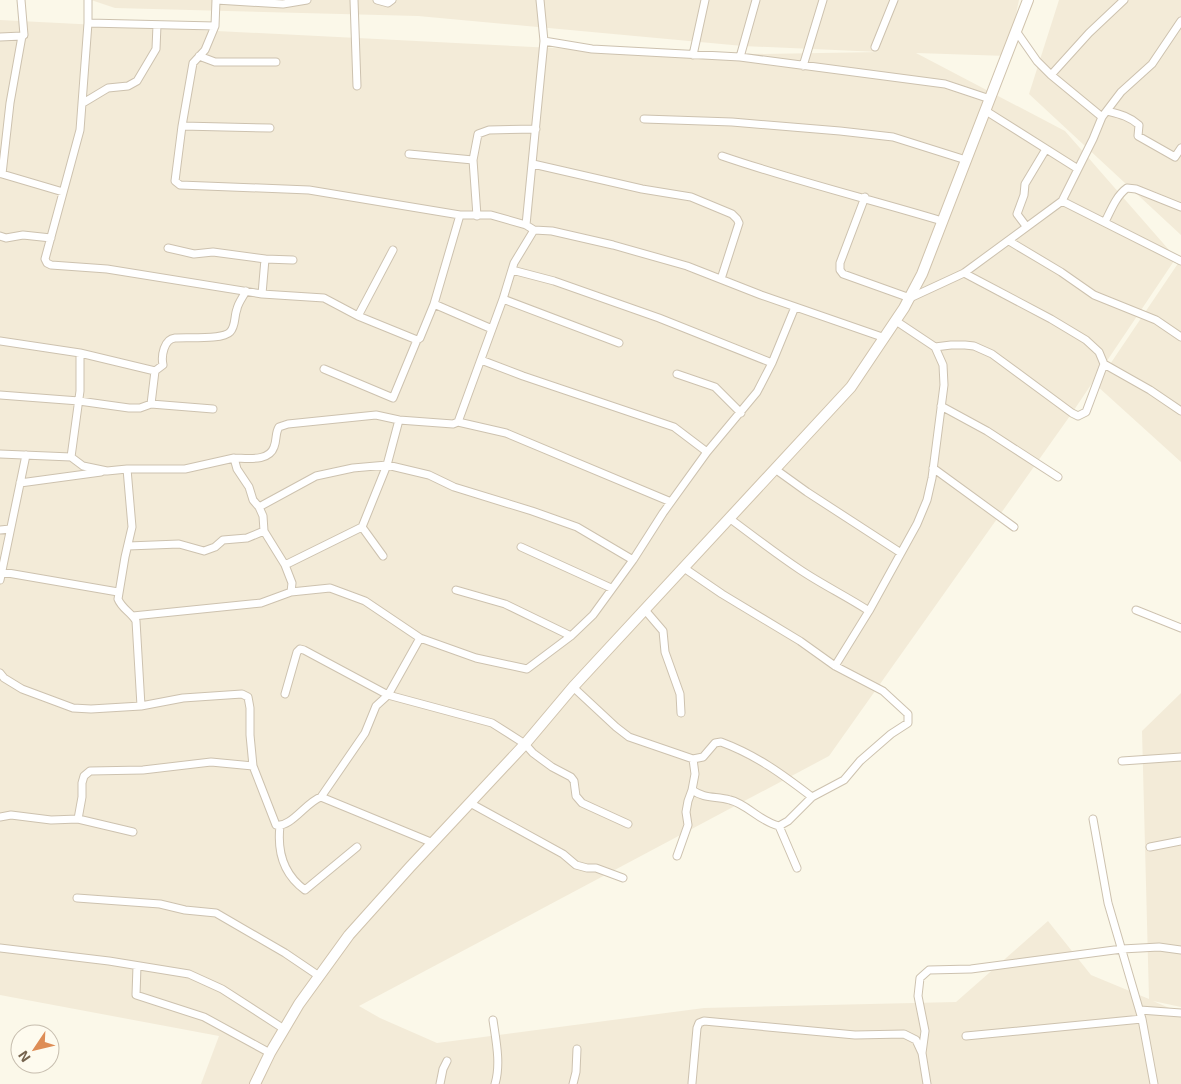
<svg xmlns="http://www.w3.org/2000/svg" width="1181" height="1084" viewBox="0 0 1181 1084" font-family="'Exo 2',sans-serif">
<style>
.residential{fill:#f3ebd8}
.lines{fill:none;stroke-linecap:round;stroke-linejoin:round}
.street-casing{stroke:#cdc2af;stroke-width:9}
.secondary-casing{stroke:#d0c3ad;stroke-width:12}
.street{stroke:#fff;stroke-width:7}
.secondary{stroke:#fff;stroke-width:10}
</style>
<rect width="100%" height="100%" fill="#fbf8e9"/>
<!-- residential -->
<path class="residential" d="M91 0H1019L1007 56 916 53 1065 131 1176 258 1072 413 829 756 359 1006 380 1018 437 1043 704 1008 956 1002 1048 921 1091 975 1149 999 1142 731 1181 693V1007L1153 1001 1181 1013V1084H201L219 1036 0 995V20L693 55 880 52 743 46 418 16 115 8Z
M1059 0H1181V235L1029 94Z
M1181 259V462L1096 385Z"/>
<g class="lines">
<defs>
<path id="street" d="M88 0V23
M216 0 215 26 205 50 193 63 182 126 175 181 180 185 309 190 460 215H491L526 225 534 230 552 231 613 245 687 266 761 295 885 338
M216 0 283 4 307 0
M354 0 357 86
M377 0 388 3 392 0
M215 26 88 23 80 130 45 259 47 263 51 265 107 269 262 294 324 298 358 316 417 340 420 338 434 304 460 215
M1016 31 1037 61 1051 75 1102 117
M22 36 10 103 2 174 63 192
M0 37 22 36 24 35 21 0
M544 41 592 49 740 57 945 84 990 99
M875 47 894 0
M693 55 705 0
M199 56 215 62H276
M740 57 756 0
M803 66 823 0
M1051 75 1089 33 1124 0
M83 103 108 88 128 86 137 81 156 49 157 25
M986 111 1078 169
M1107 111C1119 114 1129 116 1139 125L1138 136 1175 157 1181 148
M644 119 732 122 840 131 893 137 966 160
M182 126 270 128
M409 154 473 160
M722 156C795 181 869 199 942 221
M533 164 642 189 691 197 732 214 737 219 739 223 721 279
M865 197 840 263V270L843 274 910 298 964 273 1062 201 1093 139 1102 117 1121 92 1152 64 1181 21
M1062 201 1181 261
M477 216 473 160 478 134 489 130 536 129
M1105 222C1111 210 1116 196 1127 188L1136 189 1181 207
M526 225 544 41 540 0
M1026 226 1017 214 1024 195 1025 184 1046 149
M0 236 6 238 23 235 51 238
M1009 241 1061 272 1094 295 1156 320 1181 337
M168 248 194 254 213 252 265 259 262 294
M265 259 293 260
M512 270 554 281 659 318 772 363
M503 299 619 343
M434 304 492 329
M358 316 393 250
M0 341 80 353 155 371
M935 347 951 345H965L974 346 992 354 1072 413 1078 416 1086 412 1104 364 1099 352 1086 340 1051 319 964 273
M481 360 523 376 674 427 707 452
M1104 364 1150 390 1181 411
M324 369 393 398 417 340
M677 374 715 387 741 413
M0 395 79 401 129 408H140L151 404 213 409
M151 404 155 371 163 365C161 356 164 339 175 338 187 337 223 340 230 332 236 326 234 316 237 309 238 303 243 297 246 291
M941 406 987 431 1058 477
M458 422 503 299 514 263 534 230
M0 454 71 457 83 466 107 471 127 469H185L234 458 237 469 249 487 253 500 259 507 263 516 264 531 285 565 292 583 291 592
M71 457 80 391V353
M234 458C247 458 269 462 274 447 277 440 275 433 279 427L288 424 376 415 399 420 453 424 458 422 506 433 671 502
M933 468 1014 527
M127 469 132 527 125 557 118 599C122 609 131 612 136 621L141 706
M775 469 807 492 901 553
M20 483 101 472
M259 507 316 476 353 468 387 465 429 475 454 487 532 511 577 527 633 560
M729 518C752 535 775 553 799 569 821 584 846 596 869 611
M362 527 383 556
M0 530 10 529
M128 546 179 544 204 551 215 547 223 540 247 538 264 531
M521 547 611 588
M285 565 362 527 387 465 399 420
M2 572 118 592
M0 580 26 455
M456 590 505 604 571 636
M645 610 663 631 665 652 680 694 681 713
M1136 610 1181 628
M133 616 251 604 261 603 291 592 330 588 365 601 420 638 476 658 527 669 571 636 593 615 633 560 663 513 707 452 757 392 772 363 795 307
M835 666 869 611 917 524 927 500 932 478 944 385 943 365 935 347 896 321
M0 673 4 678 22 689 73 708 91 709 141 706 183 698 242 694 248 697 250 708V735L253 766 276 825C291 828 306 802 321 797L433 843
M573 687 616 727 629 737 693 759 695 774 692 790C705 799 715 796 730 800 747 804 759 821 779 826L788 821 812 797 844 780 860 761 891 734 908 723V714L883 691 835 666 800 641 722 594 684 568
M285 694 297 652 300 649 304 650 388 695 492 723 525 744 533 753 552 767 571 777 574 781 576 796 582 803 628 824
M693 759 703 757 715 743 721 742C756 755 782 774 812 797
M1122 761 1181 757
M321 797 365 733 376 706 388 695 420 638
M470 803 563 854 576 865 587 868H596L623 878
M0 817 11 815 51 820 78 819 133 832
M78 819 82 797V783L84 776 90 771 143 770 211 762 253 766
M1093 819 1108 903 1142 1019 1154 1084
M280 826C277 852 283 874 305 890L357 847
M779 826 797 868
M1150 847 1181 841
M677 856 688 825 686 812 688 801 692 790
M77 898 160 904 185 910 216 913 285 953 319 976
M0 948 109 961 189 974 222 989 284 1029
M137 966 136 995 204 1017 270 1053
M1140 1010 1181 1013
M493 1020C496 1041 501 1064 495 1084
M966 1036 1142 1019
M922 1053 925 1031 918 996 920 978 929 970 971 969 1122 949 1159 947 1181 950
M692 1083 697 1028 699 1023 704 1021 855 1035 904 1034 916 1040 922 1053 927 1084
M440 1084 443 1069 447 1061
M573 1084 576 1072 577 1049"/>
<path id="secondary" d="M255 1084 270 1053 299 1004 349 935 410 867 525 744 573 687 851 387 904 308 922 274 1028 0"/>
</defs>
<!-- street casing -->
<use href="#street" class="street-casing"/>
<!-- secondary casing -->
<use href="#secondary" class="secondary-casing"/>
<!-- street -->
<use href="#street" class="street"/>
<!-- secondary -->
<use href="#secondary" class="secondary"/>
</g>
<!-- north arrow -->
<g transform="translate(35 1049) rotate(235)"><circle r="24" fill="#fefbef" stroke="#c7beaf"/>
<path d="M0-4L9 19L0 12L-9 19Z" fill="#de8d56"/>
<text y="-8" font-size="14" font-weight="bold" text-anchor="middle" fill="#75634e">N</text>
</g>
</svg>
